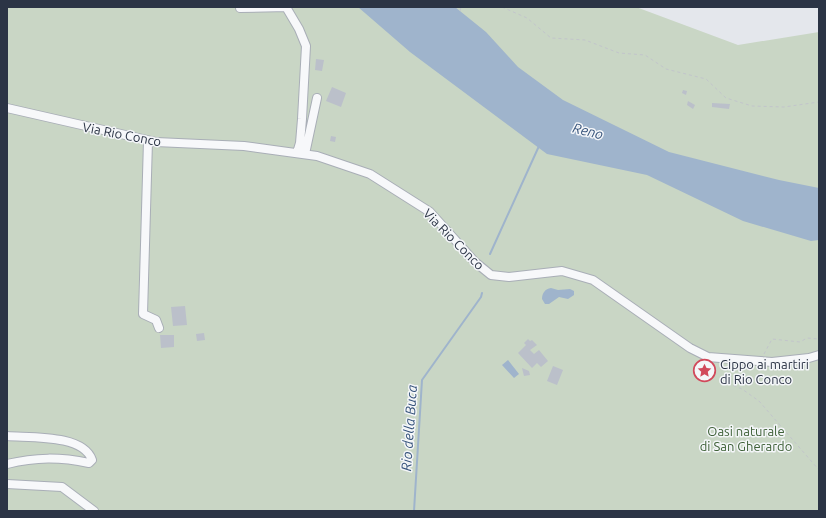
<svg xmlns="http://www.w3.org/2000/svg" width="826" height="518" viewBox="0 0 826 518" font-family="Ubuntu,sans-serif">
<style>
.green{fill:#c9d6c5}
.water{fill:#9fb4cc}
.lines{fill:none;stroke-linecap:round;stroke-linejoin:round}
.stream{stroke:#9fb4cc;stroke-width:2}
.building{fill:#bbc0ca}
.minor-casing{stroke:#a9aeb7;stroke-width:10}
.path{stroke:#c2c5cb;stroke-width:1;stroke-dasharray:3 3;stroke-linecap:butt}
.minor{stroke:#f7f8fa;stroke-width:8}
.labels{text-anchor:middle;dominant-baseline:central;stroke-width:3;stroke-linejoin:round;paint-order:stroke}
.street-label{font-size:13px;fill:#2b3445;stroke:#f4f6f9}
.poi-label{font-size:13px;fill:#2b3445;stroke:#f4f6f9;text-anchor:start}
.park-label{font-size:13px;fill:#3f6138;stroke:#f4f6f9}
.water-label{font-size:14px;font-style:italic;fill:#34527a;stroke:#f4f6f9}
</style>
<rect width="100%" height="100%" fill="#e4e7ec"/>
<!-- green -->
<path class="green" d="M7 7H636L738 45 819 32V511H7Z"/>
<!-- water -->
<path class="water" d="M358 7H455L486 32 518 67 563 100 669 152 779 180 819 188V240L811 241 743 221 647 175 547 154 410 52Z
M551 288 558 290 570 289 574 291V295L568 299 559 297 549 304H545L542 299C542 293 545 289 551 288Z
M508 360 519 374 514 378 502 365Z"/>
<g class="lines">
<!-- stream -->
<path class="stream" d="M490 254 539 146
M414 511 422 380 481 297 482 293"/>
</g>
<!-- building -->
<path class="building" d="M316 59 324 60 322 71 315 70Z
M332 87 346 93 341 107 326 101Z
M683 90 687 91 686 95 682 93Z
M688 101 695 105 693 109 687 105Z
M712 103 730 104 729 109 712 107Z
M331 136 336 137 335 142 330 141Z
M185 306 187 325 173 326 171 307Z
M204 333 205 340 197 341 196 334Z
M160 335H174V347L161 348Z
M528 339 530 341 532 340 537 345 530 350 534 354 539 350 548 361 541 367 537 363 532 368 518 353 526 345 524 343Z
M553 366 563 370 557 385 547 381Z
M522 368 529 371 530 375 524 376Z"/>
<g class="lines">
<defs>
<path id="minor" d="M286 7 299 29 306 46 302 119 300 143 297 153
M240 8 287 7
M7 108 156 142 244 146 317 156 370 174 430 212 475 262 491 275 509 277 562 271 593 280 690 348 708 357 772 362 809 358 819 355
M148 141 143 314 156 320 159 328
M305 154 317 98
M7 436C30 438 83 434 92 460L89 463C60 457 36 457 7 464
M7 484 62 487 94 511"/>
</defs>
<!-- minor casing -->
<use href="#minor" class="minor-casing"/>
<!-- path -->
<path class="path" d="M502 7 527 18 551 38 585 40 619 53 645 55 666 69 706 79 726 98 752 106 784 107 819 102
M460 11 461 7
M764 354 772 339 800 342 807 338 819 339
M725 367V382L742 389 759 401 819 470"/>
<!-- minor -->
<use href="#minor" class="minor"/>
</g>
<!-- icons -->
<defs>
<symbol id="sight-ring" viewBox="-11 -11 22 22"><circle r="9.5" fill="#f4f6f9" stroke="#d1495b" stroke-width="1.5"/><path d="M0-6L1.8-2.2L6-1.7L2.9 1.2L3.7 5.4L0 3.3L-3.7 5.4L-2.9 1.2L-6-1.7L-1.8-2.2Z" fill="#d1495b"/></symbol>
</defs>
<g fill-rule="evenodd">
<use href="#sight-ring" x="692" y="358" width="25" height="25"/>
</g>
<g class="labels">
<!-- street labels -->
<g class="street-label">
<text transform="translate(122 134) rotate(11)">Via Rio Conco</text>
<text transform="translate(454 239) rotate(45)">Via Rio Conco</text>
</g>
<!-- poi labels -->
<g class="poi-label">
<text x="720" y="364">Cippo ai martiri<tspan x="720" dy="15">di Rio Conco</tspan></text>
</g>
<!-- park labels -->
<g class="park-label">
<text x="746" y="431">Oasi naturale<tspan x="746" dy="15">di San Gherardo</tspan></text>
</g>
<!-- water labels -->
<g class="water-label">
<text transform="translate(588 131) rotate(14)">Reno</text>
<text transform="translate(409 428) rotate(-86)">Rio della Buca</text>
</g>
</g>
<!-- border -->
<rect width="826" height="518" fill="none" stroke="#2b3445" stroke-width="16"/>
</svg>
